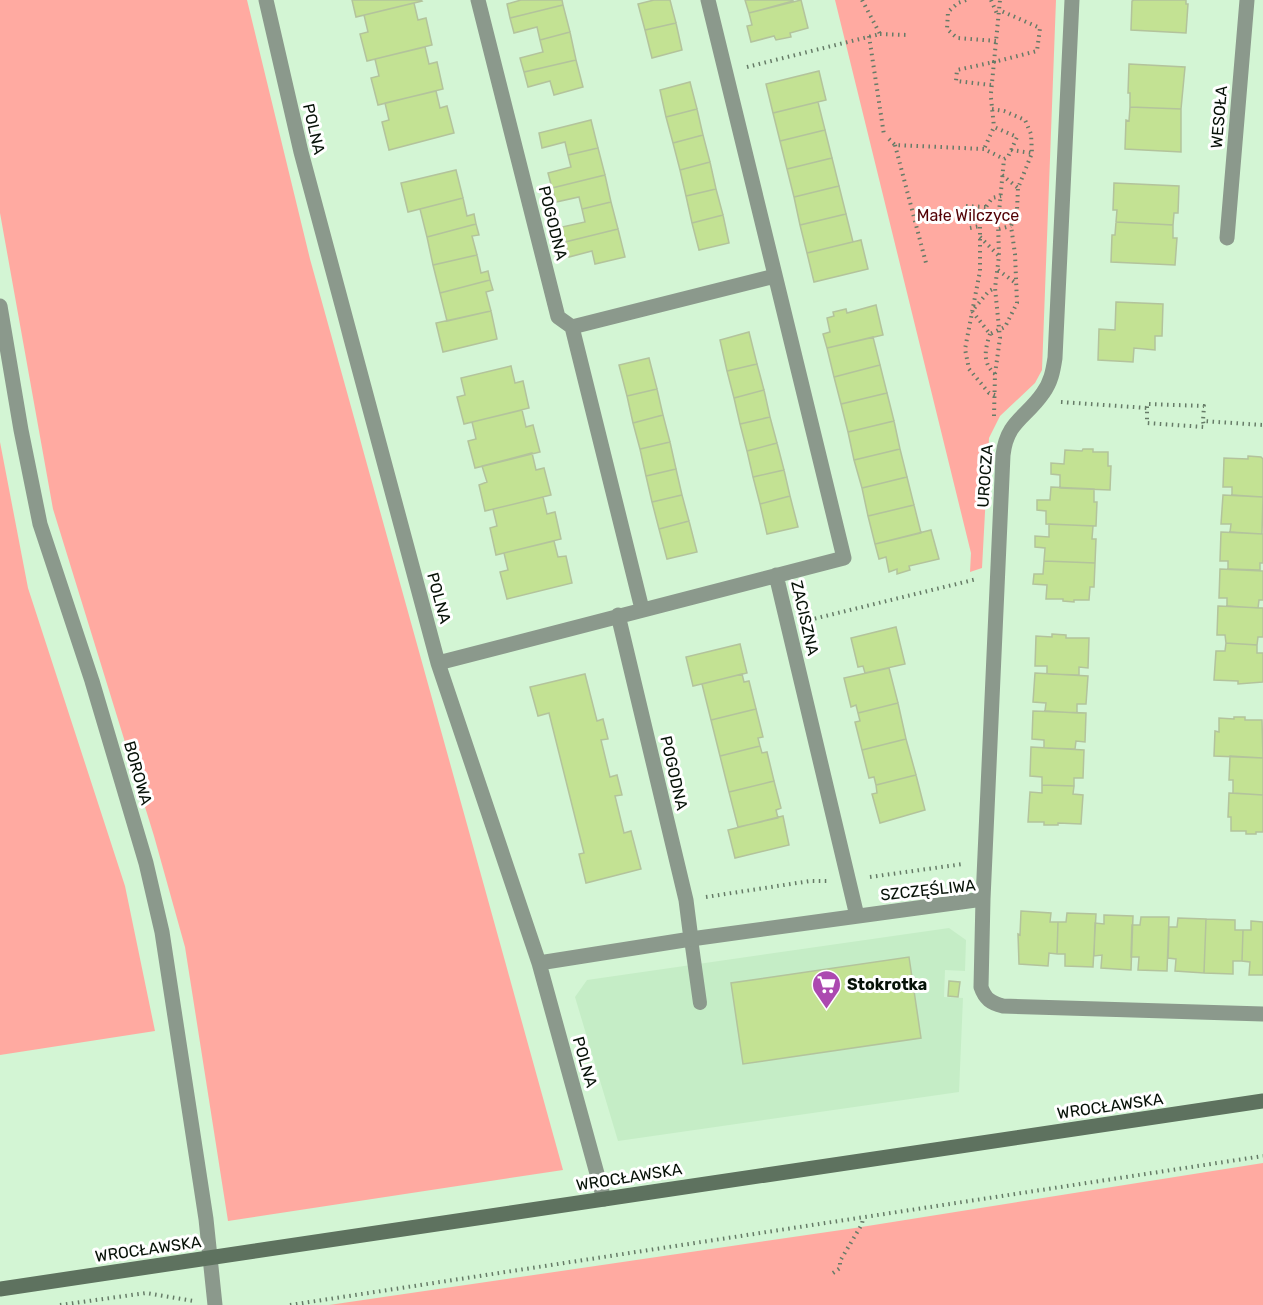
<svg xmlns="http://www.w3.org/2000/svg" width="1263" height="1305" viewBox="0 0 1263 1305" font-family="Rubik,sans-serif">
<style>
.built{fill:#c5edc6}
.green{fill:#ffaaa1}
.building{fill:#c3e293;stroke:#b3c39c;stroke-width:1.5}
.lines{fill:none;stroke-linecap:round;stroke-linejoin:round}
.path{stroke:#667b67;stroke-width:4;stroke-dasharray:1.5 4.5;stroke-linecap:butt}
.lane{stroke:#8b998c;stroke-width:14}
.street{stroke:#8b998c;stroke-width:15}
.secondary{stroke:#5e725f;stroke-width:15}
.labels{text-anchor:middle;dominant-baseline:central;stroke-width:6;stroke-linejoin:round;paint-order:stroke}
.street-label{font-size:16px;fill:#061107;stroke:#fff}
.park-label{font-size:16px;fill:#530206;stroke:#fff}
.poi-label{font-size:16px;font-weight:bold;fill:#061107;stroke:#fff;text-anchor:start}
</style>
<rect width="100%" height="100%" fill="#d3f5d4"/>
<!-- built -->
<path class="built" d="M949 928 966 940 965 971 945 970 944 997 963 998 959 1092 618 1141 575 997 587 980Z"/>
<!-- green -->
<path class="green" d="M0 0H247L310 259 563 1170 228 1221 185 947 154 836 53 509 0 213Z
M835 0H1056L1042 370 1035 383 1000 416 989 438 982 568 970 572 971 553Z
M0 442 28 588 125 886 155 1031 0 1055Z
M1263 1163V1305H329L855 1228Z"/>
<!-- building -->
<path class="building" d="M352 0H421L422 1 356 17Z
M521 0H562L563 5 510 18 507 4Z
M654 0H670L676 23 645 30 638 4Z
M745 0H793V1L749 13Z
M801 0 808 28 790 33 791 37 776 40 774 36 751 42 747 26 752 25 749 13Z
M1134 0H1186V4H1188L1186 33 1131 30 1132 1Z
M414 3 418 20 426 18 432 45 367 61 360 34 368 32 364 15Z
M563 5 570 32 540 40 537 27 514 33 510 18Z
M676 23 682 50 652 58 645 30Z
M570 32 576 60 524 72 520 58 543 52 540 40Z
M425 47 429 64 437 62 443 89 378 105 371 78 379 76 375 59Z
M576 60 583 87 554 95 550 81 528 87 524 72Z
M1129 64 1185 67 1181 109 1130 107V93H1128Z
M819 71 826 100 773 113 766 84Z
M690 82 697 109 666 117 660 90Z
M436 91 440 108 447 106 454 133 389 150 382 122 389 120 385 103Z
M818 102 825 130 780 141 773 113Z
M1130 107 1181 109V152L1125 149 1126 120 1129 121Z
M697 109 703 135 673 143 666 117Z
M591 120 598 148 568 155 565 142 542 148 539 133Z
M825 130 832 158 787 169 780 141Z
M703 135 710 162 680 170 673 143Z
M598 148 605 175 552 188 548 173 571 167 568 155Z
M832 158 839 186 794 197 787 169Z
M710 162 716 189 686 196 680 170Z
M456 170 463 198 408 212 401 183Z
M605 175 611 202 582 209 579 197 556 202 552 188Z
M1114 183 1179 186 1178 213H1174L1173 225 1116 222 1117 210H1113Z
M839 186 846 214 800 225 794 197Z
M716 189 723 215 692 223 686 196Z
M463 198 467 216 474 214 476 224 427 237 420 209Z
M611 202 618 229 565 242 562 227 585 222 582 209Z
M846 214 853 242 807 253 800 225Z
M723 215 729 243 699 250 692 223Z
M1116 222 1173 225V238H1177L1175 265 1111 262 1112 235H1115Z
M476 224 479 235 472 236 477 255 433 265 427 237Z
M618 229 625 257 595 264 592 251 569 257 565 242Z
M861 240 868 269 814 282 807 253Z
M477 255 481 273 488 271 490 280 440 293 433 265Z
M490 280 493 290 486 292 491 311 447 321 440 293Z
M1116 302 1163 304 1162 336H1155V350L1134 348 1133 362 1098 360 1099 329 1115 330Z
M876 305 883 335 827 348 823 334 830 332 827 318 834 316 833 312 846 309 847 313Z
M491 311 497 339 443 352 436 323Z
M749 332 757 364 727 371 720 340Z
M873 337 880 365 834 377 827 348Z
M649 358 657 389 627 396 619 365Z
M757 364 764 390 734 398 727 371Z
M880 365 887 393 841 404 834 377Z
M511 366 515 383 523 381 529 408 464 424 457 397 465 395 461 378Z
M657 389 663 415 633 423 627 396Z
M764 390 770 417 740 424 734 398Z
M887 393 894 421 848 432 841 404Z
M522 410 526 427 533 425 540 452 475 468 468 441 476 439 472 422Z
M663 415 670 442 640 449 633 423Z
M770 417 777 443 747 451 740 424Z
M894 421 900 449 854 460 848 432Z
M670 442 676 469 646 476 640 449Z
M777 443 784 470 753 477 747 451Z
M900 449 907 477 862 488 854 460Z
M1083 449H1093V452H1108V466H1111L1110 490 1060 488V475L1051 474V463L1064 464 1065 450 1082 451Z
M532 453 536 470 544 468 551 495 485 511 479 485 487 482 482 466Z
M1248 456 1261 457 1263 459V497L1232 495V487H1223L1224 458 1248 459Z
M676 469 682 495 652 502 646 476Z
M784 470 790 496 760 504 753 477Z
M907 477 914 505 868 516 862 488Z
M1051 487 1094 489V502H1097L1096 526 1046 524V511L1037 510V500H1050Z
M682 495 689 521 659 529 652 502Z
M1223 495 1263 497 1262 534 1230 532 1231 524H1221Z
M790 496 798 527 767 534 760 504Z
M543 497 547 514 555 512 561 539 496 555 490 528 497 526 493 509Z
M914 505 921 533 875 544 868 516Z
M689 521 697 552 667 559 659 529Z
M1049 524 1093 526 1092 539H1096L1095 563 1044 561 1045 548 1035 547V536L1049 537Z
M931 530 939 559 909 566 910 570 897 574V569L889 572 886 557 879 559 875 544Z
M1221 532 1263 534V563H1260V570L1228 569V561H1220Z
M554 541 558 557 566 556 572 583 507 599 500 572 508 570 504 553Z
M1044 561 1095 563 1094 587H1090L1089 600H1074V602L1063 601V599H1046L1047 585 1033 584 1034 574H1043Z
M1220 569 1263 571V600H1259L1258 608 1227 606V598H1219Z
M1218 606 1263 608V637H1258L1257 645 1226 643 1225 635H1217Z
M896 627 905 664 865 673 863 666 858 667 851 638Z
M1052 634 1066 635V638H1089L1088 668 1079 667V675L1047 674V666H1035L1036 636 1052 637Z
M1226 643 1257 645V653H1263V682L1238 684V681L1214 680 1216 651H1225Z
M740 644 747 673 693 686 686 657Z
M889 668 898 703 858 713 856 705 851 707 844 678Z
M1035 673 1088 676 1086 704H1077V713L1045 711 1046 703 1033 702Z
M585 674 597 721 603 719 608 739 601 740 610 777 617 775 622 795 615 796 624 833 631 831 641 869 586 883 579 854 584 853 549 713 538 716 530 687Z
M742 674 744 682 749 681 756 709 711 720 702 684Z
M898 703 906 739 862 750 855 722 860 721 858 713Z
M756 709 763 737 758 738 760 746 720 756 711 720Z
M1033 711 1086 713 1085 742 1076 741 1075 749 1044 748V740L1032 739Z
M1234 717H1245V720H1262L1263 758 1214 756 1215 731 1219 732V718L1234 719Z
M906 739 916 775 876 785 874 777 869 778 862 750Z
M760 746 762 753 767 752 774 781 729 792 720 756Z
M1031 747 1084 750 1083 778H1074V786L1042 785V777L1030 776Z
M1230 756 1263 758V795L1233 793V780H1229Z
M916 775 925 810 880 823 872 794 877 793 876 785Z
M774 781 781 808 776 810 778 818 738 827 729 792Z
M1042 785 1074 786 1073 794 1083 795 1081 824 1058 823V825H1044V822H1028L1030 792 1042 793Z
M1229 793 1263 795V832H1256V834H1246V831H1231V817H1228Z
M783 816 789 845 735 858 728 830Z
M1021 911 1051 913 1050 922H1058L1057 954 1049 953 1048 966 1019 964 1018 934 1020 935Z
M1067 913 1096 914 1093 967 1065 966V954H1057L1058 922H1066Z
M1104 915 1133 916 1131 970 1101 968 1102 955 1094 956 1095 923 1104 924Z
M1141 917H1169L1167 971 1138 970 1139 957H1131L1132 925H1140Z
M1178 918 1206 919 1204 973 1175 971 1176 959 1168 958 1169 927H1177Z
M1206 919 1235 920V930H1243L1242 961H1233V974L1204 973Z
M1251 921 1263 922V975H1249L1250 962 1242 961 1243 930H1251Z
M909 957 921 1038 743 1064 731 983Z
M949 981 960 982 958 997 948 996Z"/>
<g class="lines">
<!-- path -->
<path class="path" d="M966 0 958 3 948 12 947 29 957 38 997 41
M991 0 998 16
M880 34 908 35
M869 36 884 135
M747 67 880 34 862 0
M991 85 956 81 957 70 994 62 1000 0
M991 93 994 62 1037 51 1040 28 999 10
M991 98 994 127
M992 109 1004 111 1025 120 1031 134 1032 153 1018 188 1017 210 1011 226 1015 254 1017 303 1005 327 990 334 972 311 989 291 995 288
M889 139 895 145 984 149 1004 159 1008 157 1017 137 994 127 984 149
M895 145 926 263
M1011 150 1032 153
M1002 175 1018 188
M966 206 986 207
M970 228 980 226
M999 229 1011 226
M980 237 998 255
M998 270 1017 284
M990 334C985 349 982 363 995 374
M995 395 989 393 969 369 965 349 980 271V216L992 198 1001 196
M1061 402 1147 408V423L1204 427 1203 421 1263 425
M1147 408V404L1204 406 1203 421
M994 416 995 374 1000 338 995 288 999 256 998 223 1004 159
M809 620 977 579
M870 877 963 864
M706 897 810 881H827
M833 1273 840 1268V1261L862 1224 863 1218
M60 1305 146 1293 194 1301
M290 1305 1263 1156"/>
<!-- lane -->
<path class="lane" d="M691 939 700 1003"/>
<!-- street -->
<path class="street" d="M266 0 301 152 438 663 539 963 604 1199
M478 0 558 317 572 327 775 276
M1227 238 1247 0
M0 306 21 430 40 524 92 681 146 863 162 932 206 1219 215 1305
M572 327 642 609
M776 575 857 916
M618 615 686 900 691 939
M438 663 844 558 708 0
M983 899 1003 455C1007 421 1026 418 1043 393 1051 382 1053 371 1055 358L1072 0
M539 963 691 939 983 899 981 987C985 999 991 1003 1003 1006L1263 1014"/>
<!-- secondary -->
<path class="secondary" d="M0 1289 1263 1101"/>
</g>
<!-- icons -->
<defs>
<symbol id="supermarket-pin" viewBox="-11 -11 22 30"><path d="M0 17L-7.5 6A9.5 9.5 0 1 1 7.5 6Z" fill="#ac49b0" stroke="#fff"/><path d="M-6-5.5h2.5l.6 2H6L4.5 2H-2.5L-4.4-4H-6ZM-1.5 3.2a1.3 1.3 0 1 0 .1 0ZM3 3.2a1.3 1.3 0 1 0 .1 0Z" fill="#fff"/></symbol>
</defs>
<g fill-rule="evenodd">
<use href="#supermarket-pin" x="810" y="968" width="33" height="45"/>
</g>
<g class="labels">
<!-- street labels -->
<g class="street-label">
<text transform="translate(1219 117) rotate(-85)">WESOŁA</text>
<text transform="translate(314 129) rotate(77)">POLNA</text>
<text transform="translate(553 223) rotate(76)">POGODNA</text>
<text transform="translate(985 476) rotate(-86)">UROCZA</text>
<text transform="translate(439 598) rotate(75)">POLNA</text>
<text transform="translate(805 618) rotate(77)">ZACISZNA</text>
<text transform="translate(138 773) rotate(74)">BOROWA</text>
<text transform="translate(674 773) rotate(77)">POGODNA</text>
<text transform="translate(928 890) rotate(-6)">SZCZĘŚLIWA</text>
<text transform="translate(585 1062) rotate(74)">POLNA</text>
<text transform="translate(1110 1106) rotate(-8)">WROCŁAWSKA</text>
<text transform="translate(629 1177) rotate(-9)">WROCŁAWSKA</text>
<text transform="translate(148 1249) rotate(-8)">WROCŁAWSKA</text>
</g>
<!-- park labels -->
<g class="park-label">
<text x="968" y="215">Małe Wilczyce</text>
</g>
<!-- poi labels -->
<g class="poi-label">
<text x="847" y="984">Stokrotka</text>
</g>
</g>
</svg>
